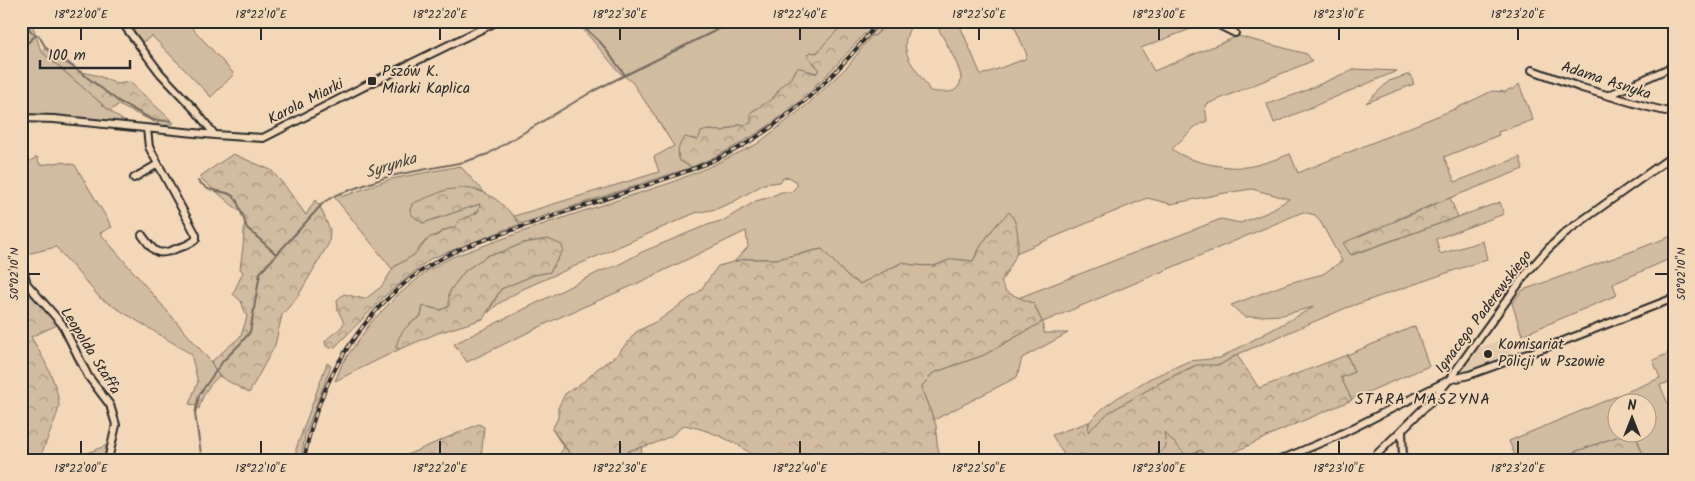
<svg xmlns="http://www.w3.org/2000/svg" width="1695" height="481" viewBox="0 0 1695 481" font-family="Kalam,sans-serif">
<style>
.built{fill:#e2c9ad}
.green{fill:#d1bba1;stroke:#7e7366}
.forest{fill:url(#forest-crowns);stroke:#7e7366}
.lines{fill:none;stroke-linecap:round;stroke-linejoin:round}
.stream{stroke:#746b5f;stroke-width:2}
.minor-casing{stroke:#2b2b2b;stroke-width:10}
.minor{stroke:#f2d7b9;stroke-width:6}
.rail-casing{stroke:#2b2b2b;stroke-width:4}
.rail{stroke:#f2d7b9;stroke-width:2;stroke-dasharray:5.5;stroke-linecap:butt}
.ticks{fill:none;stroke:#2b2b2b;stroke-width:2}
.poi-dot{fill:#2b2b2b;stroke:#f2d7b9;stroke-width:2}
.labels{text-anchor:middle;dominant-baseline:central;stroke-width:4;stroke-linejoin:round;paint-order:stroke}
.poi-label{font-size:15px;fill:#2b2b2b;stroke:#f2d7b9;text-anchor:start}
.street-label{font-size:15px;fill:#2b2b2b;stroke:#f2d7b9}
.water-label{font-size:16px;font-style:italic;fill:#4a4641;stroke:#f2d7b9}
.neighbourhood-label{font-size:16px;letter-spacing:1px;fill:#2b2b2b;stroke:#f2d7b9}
.neatline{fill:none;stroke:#2b2b2b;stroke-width:2}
.ticks-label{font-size:12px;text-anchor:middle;fill:#2b2b2b}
</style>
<defs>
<pattern id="forest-crowns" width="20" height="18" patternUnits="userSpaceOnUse" patternTransform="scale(1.25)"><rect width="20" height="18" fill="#d1bba1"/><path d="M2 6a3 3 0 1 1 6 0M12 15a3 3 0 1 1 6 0" fill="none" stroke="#aa9883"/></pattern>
</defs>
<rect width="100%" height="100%" fill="#f2d7b9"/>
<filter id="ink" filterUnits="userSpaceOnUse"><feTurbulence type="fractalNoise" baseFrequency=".02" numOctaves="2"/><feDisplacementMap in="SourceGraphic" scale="10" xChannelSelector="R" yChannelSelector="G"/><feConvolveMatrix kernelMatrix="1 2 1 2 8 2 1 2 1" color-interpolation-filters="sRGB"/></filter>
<g filter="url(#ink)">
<!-- built -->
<path class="built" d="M1504 339 1513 358 1458 375 1479 348Z"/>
<!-- green -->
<path class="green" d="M21 21H31L41 51 110 111 125 122 21 118Z
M118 21H186L234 74 211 97 152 36 137 46Z
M633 21H844L841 27 810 60 819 69 817 73 797 68C792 78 787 79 781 87 771 101 771 102 754 110L751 123 746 126 741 124 723 131 709 130 697 140 692 138 684 163 692 167 520 224 514 216 659 172 654 157 674 146 655 116 632 82 619 72 583 29 608 23Z
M887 21H914C893 53 915 64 930 91 937 92 946 93 953 91 958 89 961 83 961 78 960 65 941 34 934 21H958L981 75 1025 59 1027 55 1012 21H1102L1104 24 1112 21H1149L1151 27 1165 21H1204L1206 23 1141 48 1154 71 1238 36 1307 54 1312 61 1205 105 1207 121 1196 126 1172 149C1188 162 1225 169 1246 167 1260 165 1277 159 1290 154L1298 173 1457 108 1492 91 1506 92 1509 89H1514L1519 84 1533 120 1498 132 1499 135 1444 157 1455 182 1520 157 1523 169 1397 219 1352 255 1500 202 1504 214 1436 239 1440 254 1483 241 1487 259 1346 308 1236 355 1220 365 1194 366 1165 380 1108 413 1088 433 1089 422 1102 409 1117 398 1149 379 1189 361 1220 358 1314 307 1282 315 1244 317 1231 305 1289 283 1323 274 1342 261 1321 223 1315 215 1303 212 1043 322 1044 333H1068L1022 358 1017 377 934 420 923 393 922 386 933 373 984 355 1042 322 1034 304 1018 298 1221 219 1240 223 1266 213 1289 199 1252 189 1225 193 1171 204 1147 198 1016 253 1017 240 1009 212C994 226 982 242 973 261L952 259 934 266 912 265 903 262 860 284 847 276 821 249 777 259H745L734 262 748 247 746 231 634 285 558 318 467 362 454 344 601 271 618 265 642 252 707 225 724 220 756 201 770 197 781 192H791L797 186V182L789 177 783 178 780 182 764 184 733 202 716 209 695 213 523 289 498 304 488 313 501 289 534 275 550 272 563 250 548 239 524 243 502 252 489 255 465 271 452 288 449 294 450 306 441 310 423 306 421 316 409 324 396 347 400 349 335 381 343 362 372 321 397 296 427 271 452 257 541 225 670 183 709 167 757 144 807 105 848 66 871 36C879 35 883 27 887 21Z
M1354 69 1397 71 1274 123 1267 104 1300 93Z
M1410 74 1414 84 1366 103 1389 81Z
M37 157 40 165 61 162 75 165 112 227 100 233 211 362 219 376C208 386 202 395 199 409L195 405 189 404 198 382 191 354 100 298 56 247 23 255 21 248V189L30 184 21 166Z
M460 166 484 192C454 183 435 194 410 209 412 216 417 219 423 223L480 204 479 210 455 227 445 230 425 241 414 255 394 267 393 270 335 198 347 195 391 179Z
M1674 235V257L1613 284 1617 295 1522 335 1512 303 1523 290 1625 254Z
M1415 326 1429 366 1351 399 1341 378 1354 372 1347 355Z
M1674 351V381L1660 385 1671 411 1674 410V460H1640L1644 457 1635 434H1648V404H1618V434H1625L1552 460H1517L1509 441 1660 378 1653 360Z
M552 429 571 456 575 460H549L558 456 564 448Z
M1164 431 1186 455 1202 450 1207 460H1151Z
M110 444 105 460H69Z
M641 447 643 460H613L631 450Z"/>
<!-- forest -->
<path class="forest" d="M844 21H887L875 36 864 34C840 61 815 90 786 113 757 135 726 153 692 167L680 161C676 152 679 143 685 137L697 140 699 138 701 132C708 129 714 131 722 131 731 130 737 123 746 125L751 123V112L773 99 781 87 792 78 797 68C805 67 810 74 817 73L819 69 807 55 810 52 817 53 826 42 841 27Z
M45 49 78 71 99 76 117 84 130 82 174 123 163 126 118 105 110 111 41 51Z
M233 154 271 170 285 186 306 215 315 200 318 205 319 204 330 230 329 243 298 296 282 315 275 345 249 393 219 376 211 362 241 336 247 317 241 301 233 294 243 272 240 269 243 247 245 216 199 177Z
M461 188C489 189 503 203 520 224L430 259 386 295 335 347 330 348 326 346 325 342C330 334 339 332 344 323L338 310 337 300 344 294 364 299 368 297 382 286 394 267 414 255 430 237 436 236 445 230 455 227 460 220 477 213 479 210 480 204 423 223 413 216 410 211 412 204 416 202 446 190Z
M1450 198 1458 217 1351 255 1343 243Z
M1009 212C1018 221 1020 242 1016 254 1013 264 1006 273 1001 282L1006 292 1034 304 1042 322 984 355 933 373 922 386 923 393 936 425 937 444 941 460H757C742 443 706 429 684 425L671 436 653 444 631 450 613 460H575L552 429 558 418V408L565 394 587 379 597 369 617 355 636 332 659 320 700 291 718 266 745 259H777L822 249 847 276 860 284 903 262 912 265 934 266 952 259 973 261C982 242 994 226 1009 212Z
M548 239 562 245 563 250 550 272 534 275 501 289 483 319 438 333 400 349 396 348C399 331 408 325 421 316L423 306 441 310 449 306V294L452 288 465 271 476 263 489 255 502 252 524 243Z
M21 285 26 288 57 325 31 337C42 355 58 384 59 405 59 413 43 449 39 460H21Z
M1237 355 1259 388 1347 355 1354 372 1341 378 1352 400 1279 431 1218 460H1207L1201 450 1186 455 1164 432 1166 447 1151 460H1067L1052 435 1089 422 1088 432 1108 413 1165 380 1197 365H1220Z
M327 363 331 366 305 435 301 460H296V449Z
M479 424 484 427 481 460H395Z
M1625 434H1635L1644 457 1640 460H1552Z"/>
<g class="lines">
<!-- stream -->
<path class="stream" d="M26 21 31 32 39 36 46 48 58 55 118 101 153 120 170 121
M586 29 601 43 625 75
M21 49 36 35
M198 181 208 189 227 193 233 196 237 201 247 228 276 254
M202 460 195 414 199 395 223 361 240 344 250 332 260 273 324 202 336 195 390 176 464 162 488 154 593 91 735 21"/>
<defs>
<path id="minor" d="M121 21 160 73 195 110 215 135
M1211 21 1235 33
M1532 70 1582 88 1648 107 1674 113
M1609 95 1674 66
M21 118 54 119 215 135 263 138 365 86 498 21
M134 178 158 164
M142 235C155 253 157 257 178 248 185 246 191 244 196 239V235L149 147 147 129
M21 262 27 284 62 324 88 376 110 405 116 425 108 460
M1402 430 1403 460
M1280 460 1337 436 1449 380 1469 375 1566 340 1674 298
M1371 460 1430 402 1449 380 1525 275 1548 249 1566 232 1674 155"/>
</defs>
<!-- minor casing -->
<use href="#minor" class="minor-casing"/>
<!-- minor -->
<use href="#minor" class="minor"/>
<defs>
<path id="rail" d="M304 460C320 368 378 284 465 247 518 227 572 210 626 192 668 178 711 165 749 142 799 111 843 68 879 21"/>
</defs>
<!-- rail casing -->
<use href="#rail" class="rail-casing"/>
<!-- rail -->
<use href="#rail" class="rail"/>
</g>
</g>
<!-- ticks -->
<path class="ticks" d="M81 28V40M261 28V40M440 28V40M620 28V40M800 28V40M979 28V40M1159 28V40M1339 28V40M1518 28V40M28 274H40M1655 274H1668M81 441V454M261 441V454M440 441V454M620 441V454M800 441V454M979 441V454M1159 441V454M1339 441V454M1518 441V454"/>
<!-- markers -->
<g class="poi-dot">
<rect x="367" y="76" width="10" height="10" rx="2.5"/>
<circle cx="1488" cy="354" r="5"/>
</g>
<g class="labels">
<!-- poi labels -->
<g class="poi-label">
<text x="382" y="72">Pszów K.<tspan x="382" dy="17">Miarki Kaplica</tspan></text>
<text x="1498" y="345">Komisariat<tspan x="1498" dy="17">Policji w Pszowie</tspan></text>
</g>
<!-- street labels -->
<g class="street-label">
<text transform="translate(1606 81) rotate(18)">Adama Asnyka</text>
<text transform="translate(306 102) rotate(-27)">Karola Miarki</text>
<text transform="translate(1484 312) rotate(-53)">Ignacego Paderewskiego</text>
<text transform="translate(90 351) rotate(58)">Leopolda Staffa</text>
</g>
<!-- water labels -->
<g class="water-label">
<text transform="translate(391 166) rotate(-17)">Syrynka</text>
</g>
<!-- neighbourhood labels -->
<g class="neighbourhood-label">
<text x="1423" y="399">STARA MASZYNA</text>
</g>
</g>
<!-- margin -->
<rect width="1695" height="481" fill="none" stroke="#f2d7b9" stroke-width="55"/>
<!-- north arrow -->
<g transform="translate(1632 418)"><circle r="24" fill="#f2d7b9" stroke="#a29280"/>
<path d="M0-4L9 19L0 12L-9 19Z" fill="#2b2b2b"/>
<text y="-8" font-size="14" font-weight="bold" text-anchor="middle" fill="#2b2b2b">N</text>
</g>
<!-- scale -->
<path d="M40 60v8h90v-8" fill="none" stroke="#2b2b2b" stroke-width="2.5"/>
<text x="48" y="60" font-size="15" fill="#2b2b2b" stroke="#f2d7b9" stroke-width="4" paint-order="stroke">100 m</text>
<rect x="28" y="28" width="1640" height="426" class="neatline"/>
<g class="ticks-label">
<text x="81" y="18">18°22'00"E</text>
<text x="261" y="18">18°22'10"E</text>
<text x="440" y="18">18°22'20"E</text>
<text x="620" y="18">18°22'30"E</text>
<text x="800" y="18">18°22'40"E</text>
<text x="979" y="18">18°22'50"E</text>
<text x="1159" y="18">18°23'00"E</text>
<text x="1339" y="18">18°23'10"E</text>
<text x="1518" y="18">18°23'20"E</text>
<text transform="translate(14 274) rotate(-90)" y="4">50°02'10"N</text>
<text transform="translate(1681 274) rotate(-90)" y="4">50°02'10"N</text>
<text x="81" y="472">18°22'00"E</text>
<text x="261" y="472">18°22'10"E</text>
<text x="440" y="472">18°22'20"E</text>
<text x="620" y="472">18°22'30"E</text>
<text x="800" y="472">18°22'40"E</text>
<text x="979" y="472">18°22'50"E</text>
<text x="1159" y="472">18°23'00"E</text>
<text x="1339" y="472">18°23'10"E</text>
<text x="1518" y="472">18°23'20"E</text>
</g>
</svg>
